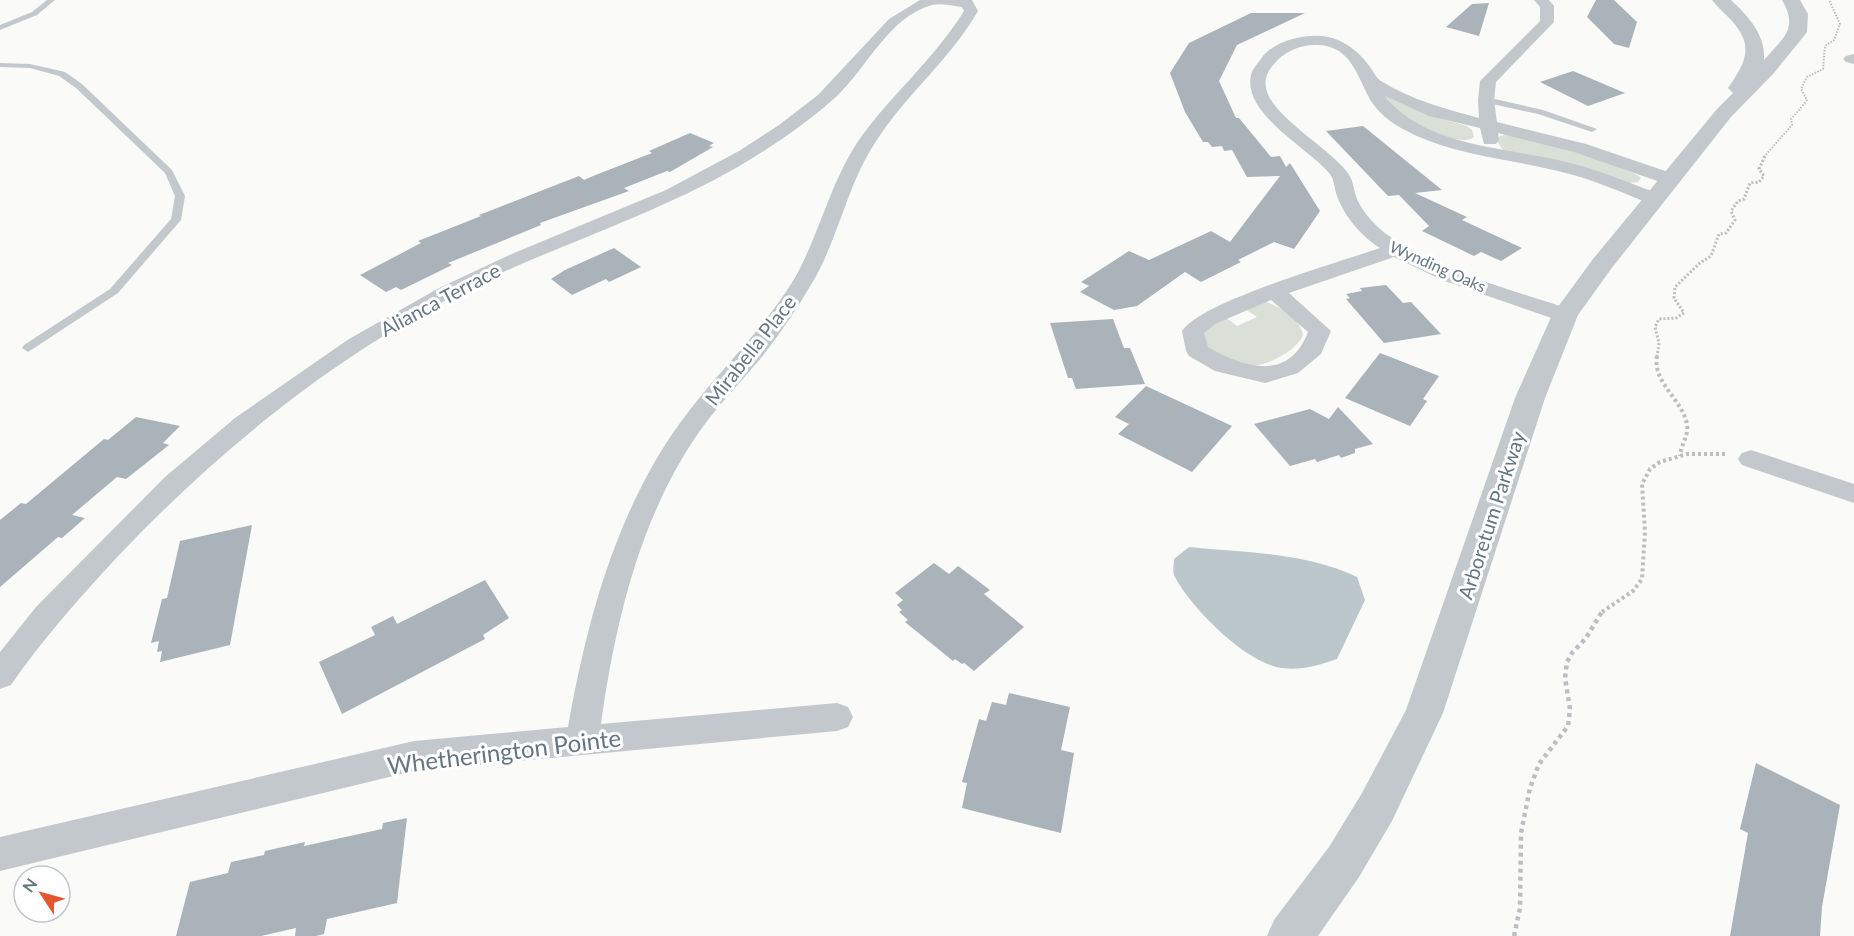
<svg xmlns="http://www.w3.org/2000/svg" width="1854" height="936" viewBox="0 0 1854 936" font-family="Lato,sans-serif">
<style>
.green{fill:#dadfd7}
.water{fill:#bbc7cb}
.building{fill:#aab3b9}
.lines{fill:none;stroke-linecap:round;stroke-linejoin:round}
.path-far3{stroke:#bbbfc2;stroke-width:2;stroke-dasharray:1.5 1.5;stroke-linecap:butt}
.path-far2{stroke:#bbbfc2;stroke-width:3;stroke-dasharray:2 2;stroke-linecap:butt}
.path-far1{stroke:#bbbfc2;stroke-width:4;stroke-dasharray:3 3;stroke-linecap:butt}
.path{stroke:#bbbfc2;stroke-width:4.5;stroke-dasharray:4 4;stroke-linecap:butt}
.service{fill:#c3c8cc;fill-rule:evenodd}
.minor{fill:#c3c8cc;fill-rule:evenodd}
.tertiary{fill:#c3c8cc;fill-rule:evenodd}
.labels{text-anchor:middle;dominant-baseline:central;stroke-width:6;stroke-linejoin:round;paint-order:stroke}
.far-street-label{font-size:16px;fill:#657683;stroke:#fff}
.street-label{font-size:20px;fill:#657683;stroke:#fff}
.near-street-label{font-size:24px;fill:#657683;stroke:#fff}
</style>
<rect width="100%" height="100%" fill="#fafaf8"/>
<!-- green -->
<path class="green" d="M1382 94 1425 114 1467 126 1472 130 1474 137C1464 147 1420 129 1409 120 1399 113 1391 103 1382 94Z
M1504 135C1521 134 1630 167 1641 178L1638 182 1630 183 1503 150 1498 143V137Z
M1262 301C1277 304 1301 319 1303 335 1297 351 1264 368 1247 366 1235 364 1222 356 1211 352L1201 335 1224 316 1237 326 1257 317 1244 308Z"/>
<!-- water -->
<path class="water" d="M1189 547C1246 553 1304 552 1357 577L1365 600 1337 659C1320 665 1300 671 1282 668 1247 664 1191 608 1175 577 1172 573 1174 565 1174 559Z"/>
<!-- building -->
<path class="building" d="M1596 0H1614L1637 22 1629 48 1614 44 1587 17Z
M1489 3 1479 36 1446 27 1472 4Z
M1251 13H1305L1237 45 1219 81 1236 118H1239L1271 157 1280 156 1286 167 1290 163 1320 211 1294 249 1274 242 1238 260 1241 262 1201 282 1185 272 1137 306 1114 310 1080 292 1089 286 1081 282 1129 251 1149 260 1211 231 1230 242 1280 176 1247 177 1232 150 1224 151 1222 146 1212 147 1208 142H1203L1185 112 1170 73 1189 43Z
M1573 71 1625 93 1588 106 1540 82Z
M1363 126 1442 190 1415 193 1467 217 1462 220 1522 248 1501 261 1481 252 1474 256 1422 231 1429 226 1399 195 1388 196 1326 131Z
M690 133 714 143 709 146 713 147 670 172 667 171 624 188 629 191 540 223 541 225 448 263 452 265 401 290 396 287 386 292 360 275 421 243 418 241 481 216 479 215 579 176 584 180 593 176 652 153 649 151Z
M614 248 641 267 609 282 606 279 572 295 551 279 565 270Z
M1386 285 1403 303 1411 302 1441 334 1384 343 1346 299 1350 298 1346 294 1362 291 1360 288Z
M1113 319 1124 348H1130L1145 384 1076 389 1072 378H1068L1050 323Z
M1380 353 1439 376 1423 399 1427 401 1410 426 1345 398Z
M1146 386 1232 426 1192 472 1118 434 1129 424 1115 417Z
M1338 407 1373 444 1355 449V453L1341 458 1339 455 1317 462 1315 459 1290 466 1254 424 1310 409 1329 419Z
M136 417 180 426 163 443 169 445 126 479 117 477 72 515 85 518 62 538 58 537 0 587V520L21 503 26 504 104 439 108 440Z
M252 525 230 645 160 662 162 651 157 652 159 641 151 643 162 599 167 598 180 541Z
M934 563 949 574 958 566 990 590 984 594 1024 627 974 671 964 663 962 664 955 659 953 661 905 622 908 620 899 612 902 610 897 605 903 600 895 593Z
M485 580 509 618 483 635 485 639 342 714 319 662 375 635 371 627 393 616 397 624Z
M1009 693 1070 707 1061 750 1074 753 1061 833 962 808 967 783 962 782 979 719 986 721 992 702 1006 705Z
M1756 763 1840 805 1822 907 1820 936H1730L1748 833 1740 829Z
M407 818 397 903 327 919 324 934 316 936H295L296 928 261 936H176L190 882 228 873 231 862 264 855 265 851 305 842 304 846 382 829 383 823Z"/>
<g class="lines">
<!-- path-far3 -->
<path class="path-far3" d="M1764 157 1792 125 1791 119 1805 103 1807 100 1801 89 1807 77 1823 69 1825 46 1834 40 1840 24 1829 0"/>
<!-- path-far2 -->
<path class="path-far2" d="M1657 357 1659 343 1655 327 1659 319 1676 318 1684 313 1674 298 1675 287 1700 263 1711 256 1719 234 1726 233 1735 220 1731 211 1738 201 1744 199 1750 183 1759 182 1764 176 1759 169 1765 156"/>
<!-- path-far1 -->
<path class="path-far1" d="M1657 356C1652 382 1682 399 1687 424 1689 436 1681 444 1680 456
M1602 612 1633 591 1642 579 1645 532 1642 484 1650 469 1660 462 1687 454H1728"/>
<!-- path -->
<path class="path" d="M1514 936 1520 908 1521 833 1530 788 1539 764 1568 726 1570 709 1565 678 1567 662 1572 653 1586 638 1603 610"/>
<!-- service -->
<path class="service" d="M47 0H55L37 15 0 30V25L32 12Z
M0 63 30 64 65 72 82 84 172 170 185 196 181 220 118 293 28 352 22 348 24 345 110 289 171 219 175 196 165 173 76 88 59 76 30 68 0 67Z
M1486 97 1543 110 1597 129 1592 132 1538 114 1483 102V98Z"/>
<!-- minor -->
<path class="minor" d="M920 0H972L978 11C950 60 905 95 875 143 847 185 839 238 812 283 797 309 780 334 761 358 740 383 716 407 697 435 639 520 615 624 601 724L837 703 848 707 853 717 848 727 837 731 414 771 0 871V837L414 741 568 727C587 620 616 512 680 423 716 373 760 334 793 281 820 235 830 181 861 137 893 93 935 58 964 11L962 7C953 6 941 3 932 5 890 16 867 67 838 95 812 119 782 140 751 159 669 209 577 238 490 278 350 344 228 441 122 552 82 595 44 637 11 685L0 689V652L36 607 165 477 235 418 349 339 439 288 514 253 666 190 739 151 779 125 818 95 889 19Z
M1534 0H1549L1554 6V22L1496 82 1494 100 1497 122 1586 144 1677 175 1679 179 1677 183H1663L1574 152 1498 133 1499 140 1496 144H1484L1480 128 1429 116 1385 96 1387 99C1430 148 1508 147 1566 162 1599 170 1630 183 1662 195L1664 199 1662 203H1648C1619 191 1589 178 1558 171 1506 158 1449 155 1401 128 1390 122 1378 112 1371 101 1358 79 1352 46 1318 45 1302 44 1284 51 1274 64 1268 71 1264 78 1266 88 1271 116 1329 148 1347 172 1353 179 1353 186 1355 193 1360 211 1377 228 1392 238 1446 273 1511 290 1573 310L1576 315 1573 320 1565 322 1557 320 1442 280 1394 257 1289 293 1331 331 1321 354 1298 373 1265 383 1215 371 1189 356 1186 351 1182 331C1202 301 1340 262 1380 248 1362 237 1344 216 1337 196 1334 188 1335 181 1330 174 1309 148 1242 114 1251 75 1252 69 1259 62 1263 56 1276 41 1302 34 1322 36 1342 38 1359 51 1370 67 1374 72 1376 78 1381 81 1412 100 1445 109 1479 118L1478 100 1480 81 1540 21V7ZM1271 300 1308 332C1289 382 1244 368 1208 347L1204 333 1215 324Z
M1854 54V64L1846 62 1843 59 1846 56Z
M1751 450 1854 484V503L1742 465 1738 459 1742 453Z"/>
<!-- tertiary -->
<path class="tertiary" d="M1712 0H1731C1748 16 1766 35 1764 60 1783 38 1799 29 1782 0H1800L1808 14 1807 32 1804 36 1773 74 1731 117 1611 269 1578 315 1545 398 1443 713 1392 821 1359 877 1318 936H1267L1274 920 1329 847 1362 793 1406 710 1515 398 1552 315 1593 259 1717 109 1733 93 1728 88C1745 63 1755 47 1732 21 1726 14 1718 8 1712 0Z"/>
</g>
<g class="labels">
<!-- far-street labels -->
<g class="far-street-label">
<text transform="translate(1438 266) rotate(24)">Wynding Oaks</text>
</g>
<!-- street labels -->
<g class="street-label">
<text transform="translate(440 299) rotate(-28)">Alianca Terrace</text>
<text transform="translate(750 350) rotate(-52)">Mirabella Place</text>
<text transform="translate(1491 515) rotate(-72)">Arboretum Parkway</text>
</g>
<!-- near-street labels -->
<g class="near-street-label">
<text transform="translate(504 751) rotate(-7)">Whetherington Pointe</text>
</g>
</g>
<!-- north arrow -->
<g transform="translate(42 894) rotate(306)"><circle r="28" fill="#ffffff" stroke="#c1c8cd" stroke-width="1.5"/>
<path d="M0-4.5L10 22L0 15L-10 22Z" fill="#e4572e"/>
<text y="-9" font-size="16" font-weight="bold" text-anchor="middle" fill="#657683">N</text>
</g>
</svg>
